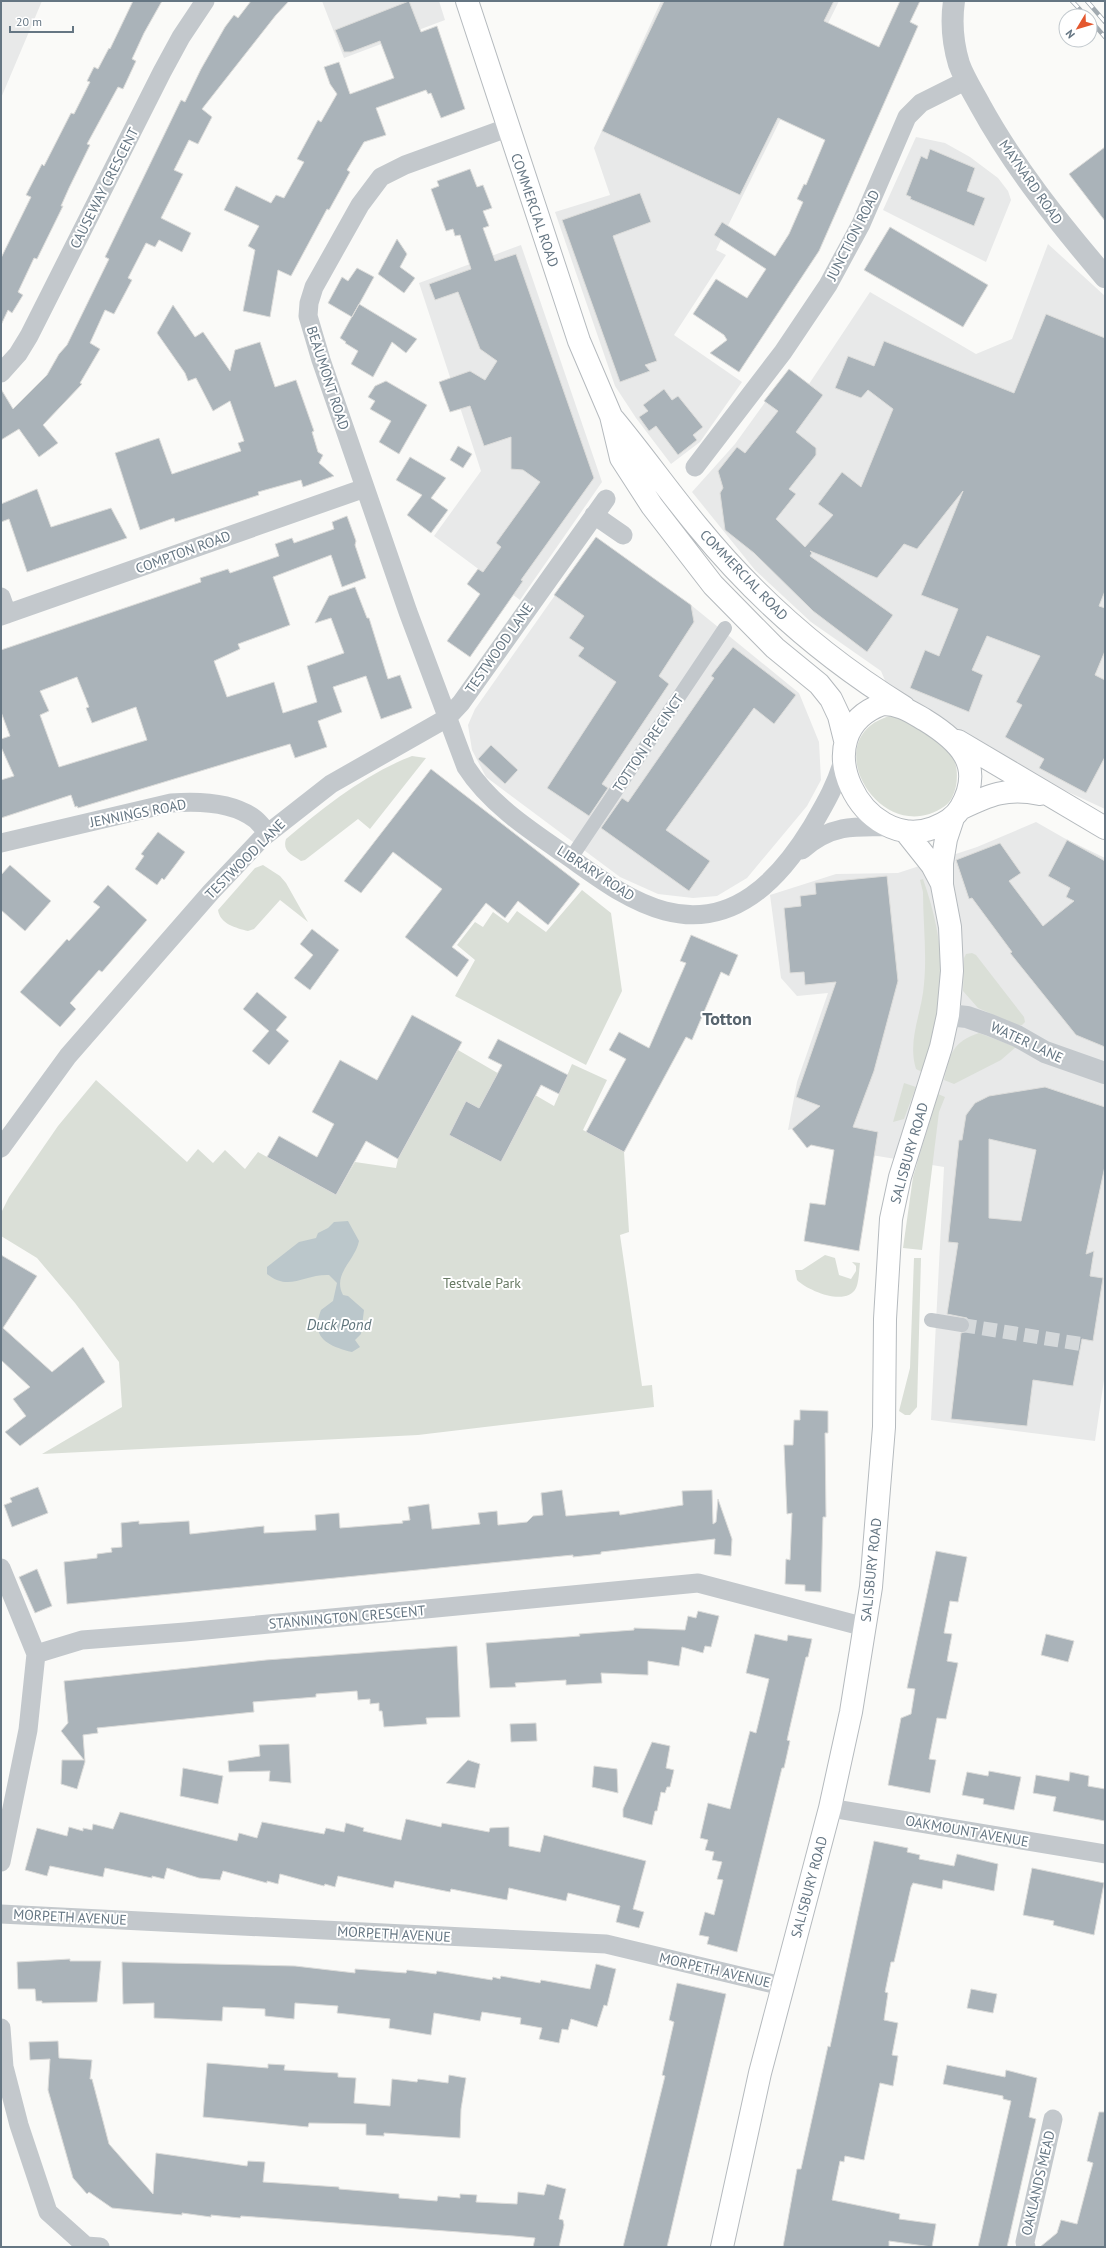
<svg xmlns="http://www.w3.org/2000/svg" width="1106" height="2248" viewBox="0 0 1106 2248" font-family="'PT Sans',sans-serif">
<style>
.built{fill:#e8e9e9}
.green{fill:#dadfd7}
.water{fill:#bbc7cb}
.building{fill:#aab3b9;stroke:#dcdcda;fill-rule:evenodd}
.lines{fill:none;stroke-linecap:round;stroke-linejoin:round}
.pedestrian-tunnel{stroke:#d5d9db;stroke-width:14;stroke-dasharray:14 7;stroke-linecap:butt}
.primary-casing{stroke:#b5babe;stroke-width:24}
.pedestrian{stroke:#c3c8cc;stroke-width:14}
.minor{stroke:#c3c8cc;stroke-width:19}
.tertiary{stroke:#c3c8cc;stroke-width:22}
.primary{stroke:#fff;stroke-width:22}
.rail-casing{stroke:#a2aab0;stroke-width:4.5}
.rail{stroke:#fff;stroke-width:3;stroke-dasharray:9;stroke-linecap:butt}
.labels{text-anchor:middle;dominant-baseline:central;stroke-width:4;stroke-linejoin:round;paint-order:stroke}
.street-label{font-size:14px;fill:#657683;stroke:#fff}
.park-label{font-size:14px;fill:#687a64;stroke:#fff}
.water-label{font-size:15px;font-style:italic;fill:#60757c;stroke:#fff}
.district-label{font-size:18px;font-weight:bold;fill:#57646e;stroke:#fff}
</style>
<rect width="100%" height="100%" fill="#fafaf8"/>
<!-- built -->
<path class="built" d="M1 1H42L1 98Z
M322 1H439L445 20 344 58Z
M661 1H839L716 250 726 255 674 335 742 382 700 442 671 464 636 418 615 386 555 212 610 195 594 148Z
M916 137 945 143 970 157 998 178 1008 191 1011 200 986 262 883 210Z
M1048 244 1105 296V809L1029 774 889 690 881 671 811 622 755 570 692 492 735 444 789 369 809 384 870 292 976 354 1012 339Z
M521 245 602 482 520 600 434 536 481 471 419 283Z
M596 537 691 605 799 693 819 742 821 780 807 806 747 878 717 896 693 898 658 894 620 877 486 777 472 750 468 725 475 709Z
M1036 822 1064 838 1105 858V954L1072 903 1010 953 1033 982 1067 955 1105 1014V1373L1095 1441 931 1420 944 1167 811 1145 807 1148 792 1129 788 1130 797 1082 828 993 797 996 781 978 770 895 836 874 898 873 977 847Z"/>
<!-- green -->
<path class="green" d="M890 716C911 719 939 735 951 753 957 763 958 775 956 786 954 794 951 802 945 806 881 851 814 737 890 716Z
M412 756 426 758 370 829 358 819 305 860 301 861C292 855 282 851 286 839 324 807 365 774 412 756Z
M263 865 280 876 286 883 308 922 280 900 254 929 248 931C236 928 220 924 218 910L255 868Z
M923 879C948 950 946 1000 922 1072L916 1069C907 1040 922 1013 924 984 927 954 923 922 923 892L920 880Z
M582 890 611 913 622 991 586 1065 455 996 475 960 457 945 475 922 483 927 493 912 508 923 517 911 546 932Z
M972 953 976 955 1024 1017 1025 1022 1022 1025H1016L978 1008 963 991 964 958 966 954Z
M979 1033 1016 1047 1001 1060 954 1084 944 1080C950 1054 952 1042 979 1033Z
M458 1050 554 1106 572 1064 607 1080 583 1130 624 1152 629 1232 620 1235 642 1386 652 1385 654 1407 418 1435 42 1454 122 1407 119 1362 75 1303 37 1258 1 1236V1213L9 1197 58 1126 96 1080 187 1162 198 1149 213 1163 225 1150 245 1169 258 1152 336 1195 355 1162 396 1168 398 1159Z
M904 1083 916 1087 904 1119 893 1122Z
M938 1094 945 1097 939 1112 922 1250 903 1248 913 1177Z
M825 1255 835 1258 839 1275 851 1279 856 1271V1266L852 1262 860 1263C859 1270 859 1282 856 1288 847 1307 808 1291 797 1280L795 1270H802Z
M914 1258H921L917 1407 910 1415H905L899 1411 910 1368Z"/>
<!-- water -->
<path class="water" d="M348 1221 359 1241C355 1261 332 1274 343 1295L348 1296 364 1310 361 1334 355 1340 360 1347 352 1352C328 1346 310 1338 321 1310L333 1301 337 1283 329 1275C304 1274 289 1292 267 1274V1267L299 1242 316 1238 318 1233 328 1228 334 1222Z"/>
<!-- building -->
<path class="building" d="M133 1H162L144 33 132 59 136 61 123 89 118 87 87 144 90 145 69 188 61 206H63L37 259 34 258 18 292 23 295 12 313 8 310 1 325V258L31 197 26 195 42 164 44 166 71 113 74 114 90 82 87 81 94 67 98 69 109 48 110 49Z
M251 1H289L276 15 202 109 212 117 198 144 189 140 174 170 183 174 161 218 191 233 182 252 159 240 155 247 146 243 128 278 132 280 114 314 105 310 90 343 100 349 80 383 82 384 43 425 58 443 39 457 19 429 1 440V389L13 409 47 375 59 354 67 345 109 259 105 257 181 100 185 102 201 69 225 27 234 15 238 18Z
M409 1 421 32 437 26 465 109 441 118 431 93 428 94 426 90 376 108 386 135 364 142 347 170 350 172 329 210 327 209 291 276 278 270 270 317 243 311 255 250 248 246 259 226 224 210 236 186 271 203 276 195 284 198 304 162 297 159 318 120 321 122 337 94 330 84 324 67 339 62 350 94 394 78 380 41 351 52H344L335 30Z
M664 1H834L824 21 879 47 900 1H920L910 22 918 26 819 251 739 372 710 353 727 340 724 335 693 314 716 279 747 298 766 269 714 235 722 222 775 256 789 234 803 202 797 199 804 184 806 185 825 140 778 118 740 195 602 131Z
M1105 147V221L1069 174Z
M930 149 975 168 967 191 985 198 974 226 910 199 911 197 906 195 921 156 927 159Z
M470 169 477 187 483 185 492 208 483 211 489 226 483 228 495 261 516 254 594 478 521 580 523 581 470 657 447 641 480 594 467 584 478 569 483 572 501 547 496 543 540 482 523 470 511 469V437L484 446 470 406 450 412 439 382 470 371 485 380 497 361 480 349 458 292 435 300 429 284 471 269 460 235 455 236 453 229 446 231 431 189 439 186 437 181Z
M640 193 651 222 613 236 657 361 645 365 650 371 620 382 562 220Z
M890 227 988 285 963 327 864 270Z
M397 239 407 254 400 267 415 278 404 293 378 274Z
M357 268 374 277 352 317 328 303 342 277 348 281Z
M359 304 417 339 406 353 392 342 373 377 351 364 358 351 345 343 346 342 340 338Z
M173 305 195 337 203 332 230 371 235 350 260 342 275 387 296 380 314 431 312 432 318 452 323 455 319 463 334 476 303 487 301 480 258 492 259 495 175 522 174 518 140 530 115 453 159 438 172 474 241 451 238 443 244 441 230 401 213 411 196 378 188 381 185 373 157 333Z
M1046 314 1105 338V591L1099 606 1105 608V651L1095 675 1105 680V757L1086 793 1039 768 1044 759 1005 737 1022 705 1016 702 1040 656 987 636 972 670 983 675 969 712 910 688 925 650 939 656 958 609 921 595 963 491 917 549 904 544 877 578 810 551 812 553 810 556 893 615 867 652 813 611 754 553 725 530 720 493 723 488 718 471 737 447 745 453 778 411 764 401 789 369 823 395 796 432 816 448V455L789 489 796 494 776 519 805 547 833 515 818 504 842 472 861 487 893 409 868 390 861 398 835 388 848 356 874 366 884 341 1014 393Z
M386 381 427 405 399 454 379 442 391 421 370 409 375 401 368 397 375 386Z
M664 389 672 400 678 396 703 427 693 435 697 440 678 455 656 426 649 431 639 417 648 411 643 405Z
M458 446 472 454 463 468 450 460Z
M410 457 446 478 431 498 448 510 431 533 407 515 422 495 396 480Z
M37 489 51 527 111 508 127 538 27 572 9 519 1 522V504Z
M347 516 356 541 355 545 366 578 342 587 331 555 273 577 290 625 238 644 240 649 214 661 227 697 274 682 283 713 317 702 307 666 344 653 331 618 315 623 329 596 355 587 367 618H369L388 679 400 675 412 708 381 719 366 676 333 687 342 712 318 721 327 747 295 758 290 744 78 808 77 806 75 807 71 795 1 818V780L14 776 1 747V739L10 736 1 712V650L201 582 200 578 228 569 230 573 279 556 275 544 292 538 294 543 334 529 332 522ZM77 677 89 707 86 708 92 723 136 707 147 740 59 767 40 715 49 711 40 691Z
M596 537 691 605 694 622 659 676 669 684 602 784 608 788 589 816 547 788 616 682 578 656 584 648 569 638 584 616 554 595Z
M733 647 796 695 774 724 754 708 666 830 710 861 689 891 601 828 622 798 628 802 714 678 711 676Z
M491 745 518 770 505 784 478 759Z
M431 769 580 884 548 925 518 901 505 918 486 903 452 947 469 960 457 977 405 937 442 889 393 852 361 893 344 881Z
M158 832 185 852 164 880 162 878 157 885 135 869 144 856 141 854Z
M1067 840 1105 861V1047L1076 1035 1010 953 1012 952 972 898 969 899 956 860 1000 843 1021 873 1009 881 1043 926 1074 901 1066 897 1070 888 1048 876Z
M10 865 51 901 25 931 1 910V875Z
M887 876 898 981 874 1071 853 1127 878 1132 859 1251 804 1241 810 1203 825 1205 834 1150 811 1145 807 1148 792 1129 820 1106 796 1097 836 982 805 985 804 972 790 973 784 908 801 906 800 896 816 894 815 883Z
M108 885 147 920 102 972 99 970 70 1003 76 1009 60 1027 20 992 67 939 69 941 100 907 93 902Z
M312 929 339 950 310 990 294 978 313 955 300 944Z
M691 935 738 955 729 976 721 972 692 1040 686 1037 624 1152 586 1132 626 1059 609 1050 619 1032 649 1048 686 963 680 961Z
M257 992 287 1017 276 1030 289 1041 269 1065 252 1051 269 1031 243 1009Z
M412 1015 462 1042 398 1159 366 1141 336 1195 267 1157 279 1136 317 1157 334 1124 312 1112 340 1060 377 1080Z
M498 1039 568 1075 559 1094 541 1085 501 1162 449 1135 466 1101 479 1108 502 1065 488 1058Z
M1045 1087 1105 1107V1166L1086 1254 1094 1251 1090 1276 1103 1278 1093 1341 1082 1339 1073 1386 1033 1380 1027 1426 951 1419 961 1333 968 1331 970 1326 967 1318 947 1314 958 1243 948 1242 959 1140H962L966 1115 975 1103 989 1096ZM989 1139 1036 1150 1021 1221 989 1218Z
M1 1255 37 1276 3 1328 52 1372 83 1347 105 1382 20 1446 5 1432 26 1416 13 1399 30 1387 1 1360Z
M800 1410 828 1411V1433H825L826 1517H823L821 1592 805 1591V1585L785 1584 786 1559 790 1560 792 1513 787 1514 784 1445H793L794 1420H800Z
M38 1487 48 1513 12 1527 4 1505 12 1502 10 1498Z
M562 1490 566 1516 619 1511 620 1515 683 1505 682 1491 712 1490 713 1524 716 1522 718 1499 732 1539 731 1556 714 1554 715 1539 601 1552V1554L573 1557V1555L67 1604 64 1562 97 1558V1554L112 1552 111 1548 122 1547 121 1523 139 1521V1524L189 1521 190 1534 264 1526V1533L316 1530 315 1515 339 1513 340 1528 403 1523 402 1521 410 1520 408 1507 429 1504 432 1529 480 1524 478 1513 497 1511 498 1525 527 1522 533 1516 543 1515 541 1493Z
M936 1551 967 1557 958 1602 950 1601 944 1633 952 1634 947 1661 958 1663 946 1719 937 1718 929 1759 936 1760 930 1793 888 1785 901 1718 911 1714 915 1689 907 1688Z
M37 1569 52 1606 35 1613 19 1577Z
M698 1611 719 1616 711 1647 705 1646 703 1653 682 1647 679 1666 648 1661V1675L601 1673 602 1683 566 1685V1680L515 1683 516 1687 490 1688 486 1643 580 1636 579 1634 634 1630V1628L685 1630 688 1616 696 1618Z
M755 1634 787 1641 788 1635 812 1639 808 1657H806L787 1740 790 1741 784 1768H782L737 1952 707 1944 709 1937 699 1935 705 1912 714 1915 723 1880 717 1879 722 1862 712 1860 714 1852 705 1850 708 1840 700 1838 708 1803 730 1809 750 1731 756 1733 769 1679 746 1673Z
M1046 1634 1074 1641 1068 1662 1041 1655Z
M457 1646 460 1717 426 1718 427 1724 384 1727 382 1711H379V1703L370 1704V1699L358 1700 357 1691 316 1694V1697L253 1702 254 1712 97 1728 98 1733 83 1735 85 1762 77 1789 61 1784 62 1760H84L61 1731 68 1723 64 1681 266 1660Z
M536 1723 537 1741 511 1742 510 1724Z
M652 1742 670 1746 666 1768 674 1770 670 1787H667L665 1793 661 1792 657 1811H655L652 1825 623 1817V1809Z
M289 1744 291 1783 269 1781 270 1771 229 1772 228 1761 260 1756 259 1745Z
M468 1760 480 1764 475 1788 446 1783Z
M594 1766 617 1769 618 1793 592 1787Z
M183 1768 223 1776 218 1804 180 1796Z
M989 1771 1021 1777 1014 1810 983 1804 984 1799 962 1795 967 1772 988 1776Z
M1070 1772 1089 1776 1088 1786 1105 1789V1821L1053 1811 1056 1797 1033 1793 1036 1775 1069 1781Z
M120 1812 237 1841 239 1833 257 1838 262 1822 324 1834 326 1828 344 1832 346 1823 364 1828 363 1831 401 1840 406 1819 441 1827 442 1823 489 1832 490 1828 509 1827V1846L540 1852 544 1835 646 1861 633 1909 644 1912 639 1928 616 1922 620 1906 568 1893 566 1901 509 1888 507 1900 451 1889 450 1892 395 1881 393 1888 338 1876 335 1887 325 1884 324 1886 280 1874 278 1884 267 1881V1883L223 1871 220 1880 199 1878 167 1868 164 1879 152 1876V1878L105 1868 103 1877 50 1866 47 1876 25 1870 37 1828 67 1836 69 1827 83 1831V1828L92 1830 93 1824 113 1829Z
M874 1841 908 1848 907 1852 920 1855 919 1859 954 1866 957 1854 998 1864 994 1891 943 1880 942 1889 913 1883 911 1887 894 1962H891L885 1992 888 1993 884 2020 898 2023 892 2055 898 2056 893 2086 880 2083 864 2160 845 2156 844 2162 840 2161 832 2200 900 2214 899 2219 936 2224 932 2247 889 2241V2247H783L797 2169H801L828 2046 830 2047Z
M1032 1868 1104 1883 1094 1935 1053 1925 1054 1921 1023 1915Z
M70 1959V1961H101L97 2002 42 2003V2001H36L35 1989H18L17 1962Z
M122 1962 295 1966 355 1973V1969L406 1973 407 1970 436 1974 437 1971 492 1980 493 1977 500 1979 501 1976 540 1983 541 1980 590 1989 596 1964 616 1969 607 2006 604 2005 597 2027 571 2019 568 2030 562 2029 559 2043 539 2039 542 2028 520 2024 521 2018 482 2012 480 2021 434 2013 431 2035 389 2028 390 2019 337 2013 338 2006 295 2003 294 2019 265 2016V2009L223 2007 222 2021 154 2018V2003L123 2004Z
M677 1983 726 1994 667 2247H623L665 2076 662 2075 674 2022 669 2020Z
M971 1989 997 1994 993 2013 967 2008Z
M58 2041 59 2058 92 2060 90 2079H92L109 2144 153 2194 156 2153 247 2166 248 2161 265 2162 263 2182 339 2187V2189L399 2194V2198L437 2201 438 2196 460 2198V2194L477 2195 476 2202 517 2204 518 2192 544 2195 547 2184 566 2189 559 2219 563 2220 564 2225 559 2247H533L535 2238 514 2236 241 2216 240 2218 211 2215V2217L182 2213V2215L112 2208 89 2192 87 2194 73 2178 48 2090 50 2059 30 2060 29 2042Z
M207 2063 268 2068V2064L285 2065 284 2070 338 2073V2077L356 2078 354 2103 390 2106 392 2079 417 2082 418 2079 448 2083 449 2075 466 2078 461 2109 460 2138 384 2133V2136L366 2135V2124L309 2123 308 2127 203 2117Z
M947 2065 1005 2077 1006 2070 1037 2078 1029 2117 1036 2119 1007 2247H978L1011 2101 1003 2099V2096L943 2084Z
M1099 2112H1105V2247H1040L1057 2233 1061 2220 1077 2224 1093 2163 1087 2161Z"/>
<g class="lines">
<!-- pedestrian-tunnel -->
<path class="pedestrian-tunnel" d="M962 1325 1081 1344"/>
<defs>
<path id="primary" d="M467 1 579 341 611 416 621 458 652 506 713 585 775 648 819 684 831 699 839 716 845 740
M614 420C643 455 669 492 698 527 756 598 826 659 904 707
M883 704C900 704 911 712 925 720 959 741 985 765 961 807 955 818 944 824 933 828 863 854 801 733 883 704Z
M958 741 1105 828
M960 809C989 795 1007 787 1040 794
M905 831 932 865 942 884
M722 2247 760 2073 830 1808 851 1712 871 1587 877 1513 884 1427 885 1319 891 1219 900 1177 941 1047 948 1015 952 971 950 927 942 885V863L946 839 953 818"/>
</defs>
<!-- primary casing -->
<use href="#primary" class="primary-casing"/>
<!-- pedestrian -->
<path class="pedestrian" d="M571 858 725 628
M931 1320 962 1325"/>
<!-- minor -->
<path class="minor" d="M507 128 405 165 381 177 360 205 314 287 309 303 308 316 321 360 408 612 466 767C489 803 528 829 563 853 595 875 627 901 665 911 733 929 779 880 811 828 825 804 837 784 844 757
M1 373 18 354 29 336 162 72 181 37 205 1
M695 467 783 352 828 285 861 224 907 117 921 103 967 80
M594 515 623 535
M1 597 7 614
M1 616 365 488
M1 843 171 803C197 801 233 802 255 819 260 823 263 828 268 833
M802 850C831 824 856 826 892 827
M1 1148 68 1056 211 892 262 838 331 784 447 718 461 703 606 499
M1 1568 36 1654 28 1730 1 1862
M36 1654 82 1640 185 1632 698 1583 865 1627
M830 1808 1105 1854
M1 1914 606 1944 782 1986
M1 2028 4 2067 19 2125 48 2212 86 2246 100 2247
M1026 2247 1025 2242 1053 2119"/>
<!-- tertiary -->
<path class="tertiary" d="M954 1C951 22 953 44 959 64 964 78 973 92 980 105 1014 167 1059 223 1105 277
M948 1015 967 1017 990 1025 1017 1036 1045 1052 1105 1073"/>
<!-- primary -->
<use href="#primary" class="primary"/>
<defs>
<path id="rail" d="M1072 1 1086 16
M1087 1 1105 22
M1090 20 1105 37"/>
</defs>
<!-- rail casing -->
<use href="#rail" class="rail-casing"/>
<!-- rail -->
<use href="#rail" class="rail"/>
</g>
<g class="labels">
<!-- street labels -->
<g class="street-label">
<text transform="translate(1031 182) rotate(55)">MAYNARD ROAD</text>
<text transform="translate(104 188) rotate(-63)">CAUSEWAY CRESCENT</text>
<text transform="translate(535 210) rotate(71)">COMMERCIAL ROAD</text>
<text transform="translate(853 235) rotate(-63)">JUNCTION ROAD</text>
<text transform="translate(328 378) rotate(72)">BEAUMONT ROAD</text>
<text transform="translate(183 552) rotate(-20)">COMPTON ROAD</text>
<text transform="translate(744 575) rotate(46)">COMMERCIAL ROAD</text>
<text transform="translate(499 648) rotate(-55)">TESTWOOD LANE</text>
<text transform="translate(648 743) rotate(-56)">TOTTON PRECINCT</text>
<text transform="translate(138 813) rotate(-11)">JENNINGS ROAD</text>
<text transform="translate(245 859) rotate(-45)">TESTWOOD LANE</text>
<text transform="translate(596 873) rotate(33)">LIBRARY ROAD</text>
<text transform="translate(1027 1042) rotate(25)">WATER LANE</text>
<text transform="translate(909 1153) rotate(-74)">SALISBURY ROAD</text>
<text transform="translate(871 1570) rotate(-84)">SALISBURY ROAD</text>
<text transform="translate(347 1617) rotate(-5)">STANNINGTON CRESCENT</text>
<text transform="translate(967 1831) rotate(10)">OAKMOUNT AVENUE</text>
<text transform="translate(809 1887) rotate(-75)">SALISBURY ROAD</text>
<text transform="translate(70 1917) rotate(3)">MORPETH AVENUE</text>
<text transform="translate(394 1934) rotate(3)">MORPETH AVENUE</text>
<text transform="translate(715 1970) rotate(13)">MORPETH AVENUE</text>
<text transform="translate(1038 2183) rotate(-77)">OAKLANDS MEAD</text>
</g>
<!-- park labels -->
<g class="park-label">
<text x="482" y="1283">Testvale Park</text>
</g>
<!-- water labels -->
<g class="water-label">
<text x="339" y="1324">Duck Pond</text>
</g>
<!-- district labels -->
<g class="district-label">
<text x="727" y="1018">Totton</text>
</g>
</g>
<!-- border -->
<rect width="1106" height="2248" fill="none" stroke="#657683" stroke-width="4"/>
<!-- north arrow -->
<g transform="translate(1078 28) rotate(232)"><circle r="19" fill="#ffffff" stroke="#c1c8cd"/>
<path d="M0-3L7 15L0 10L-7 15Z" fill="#e4572e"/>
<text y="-6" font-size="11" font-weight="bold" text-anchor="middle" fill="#657683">N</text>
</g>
<!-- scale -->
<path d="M10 26v6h63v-6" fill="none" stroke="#657683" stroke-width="2"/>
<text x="16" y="26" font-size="12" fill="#657683" stroke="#ffffff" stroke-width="3" paint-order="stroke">20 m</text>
</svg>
